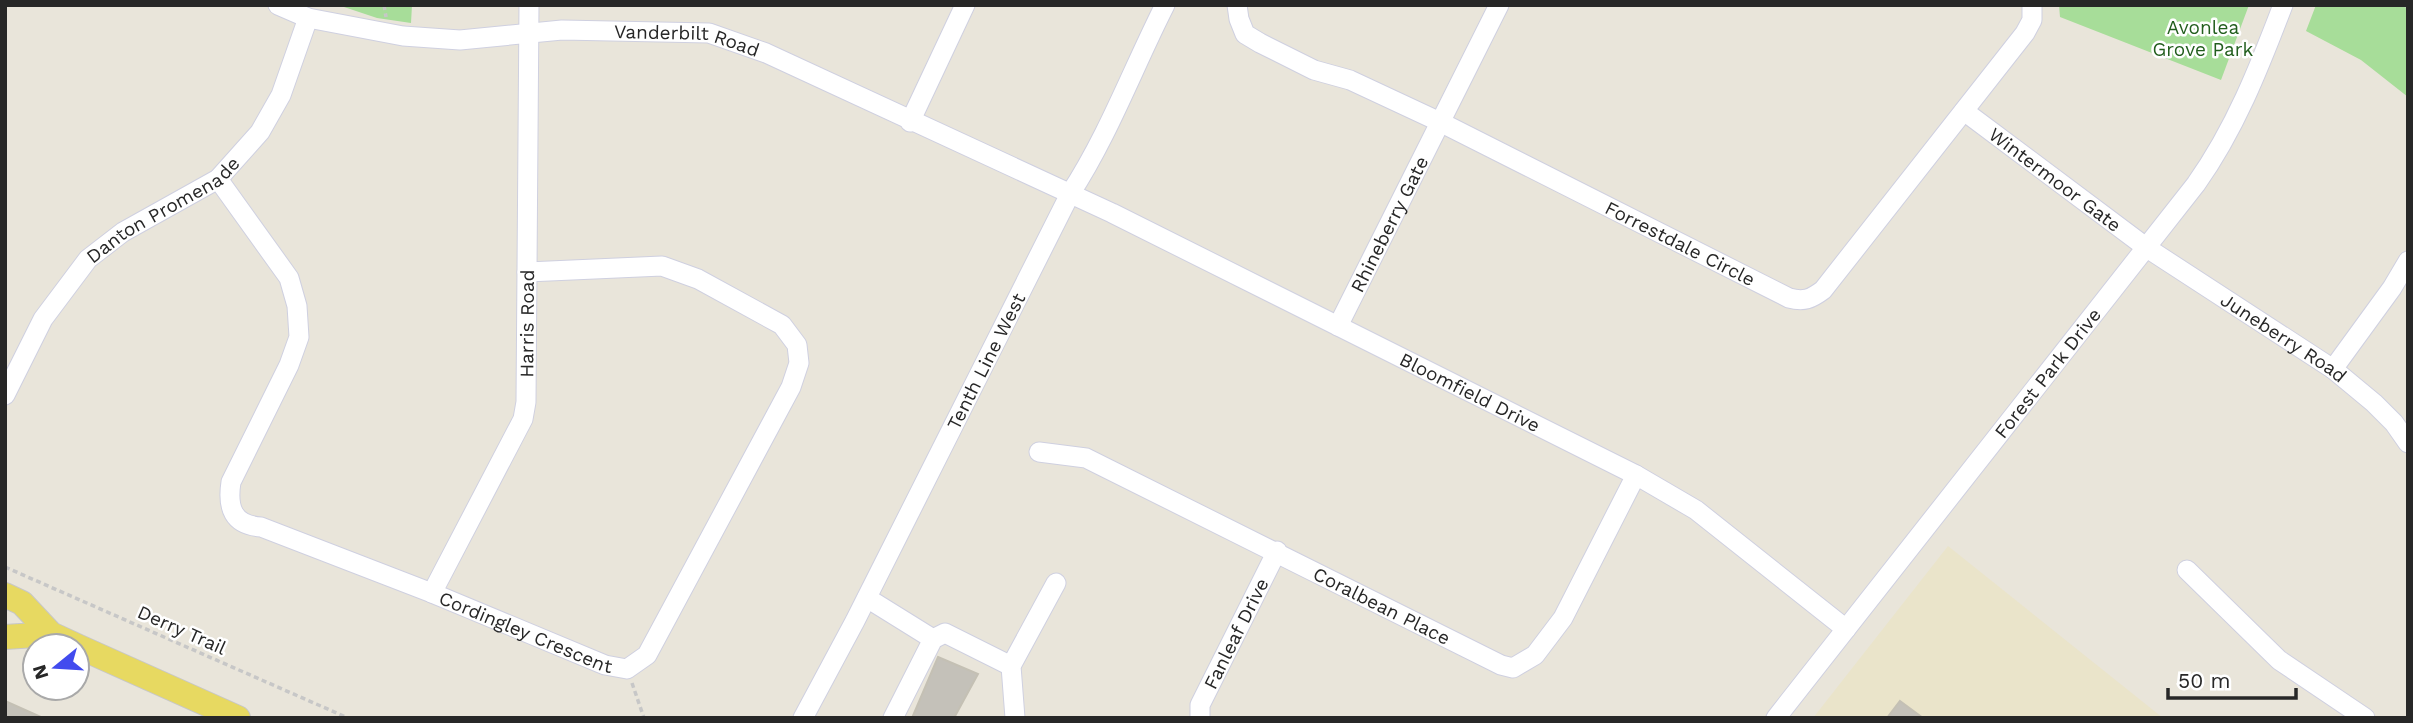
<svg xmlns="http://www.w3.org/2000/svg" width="2413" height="723" viewBox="0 0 2413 723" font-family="'Work Sans',sans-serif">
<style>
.education{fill:#eae4ca}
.green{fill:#a7dd99}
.building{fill:#c4c1b9;stroke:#c4c0b4;stroke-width:2}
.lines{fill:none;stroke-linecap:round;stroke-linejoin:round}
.minor-casing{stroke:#cfd0e0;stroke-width:21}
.major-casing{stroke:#c7c7c7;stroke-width:26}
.path{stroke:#c7c7c7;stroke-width:3.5;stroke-dasharray:5 3.5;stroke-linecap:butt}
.minor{stroke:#fff;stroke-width:19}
.major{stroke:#e7d961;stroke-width:24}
.labels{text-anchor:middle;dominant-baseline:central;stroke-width:5;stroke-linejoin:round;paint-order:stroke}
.park-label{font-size:19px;fill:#225e1d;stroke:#fff}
.street-label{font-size:19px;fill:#272727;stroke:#fff}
</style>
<rect width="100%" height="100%" fill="#e9e5da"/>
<!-- education -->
<path class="education" d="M1948 546 2163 718H1813Z"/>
<!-- green -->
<path class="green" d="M338 5H412L411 23 377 18Z
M2059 5H2249L2221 80 2060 17Z
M2316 5H2408V97L2361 60 2306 31Z"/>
<!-- building -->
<path class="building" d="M938 657 978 674 954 718H912Z
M5 701 43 718H5Z
M1900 701 1923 718H1887Z"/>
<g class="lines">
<defs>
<g id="minor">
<path id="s1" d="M278 5 308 18 403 36 460 40 562 30 709 33 766 53 1112 213 1636 475 1696 510 1846 629"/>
<path id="s2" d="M1237 5 1239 19 1245 34 1260 43 1314 70 1350 80 1440 122 1789 298C1804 302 1811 299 1823 290L2025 33 2032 20V5"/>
<path id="s3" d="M1964 111 2147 248 2333 369 2374 403 2394 423 2408 443"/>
<path d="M910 122 965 5"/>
<path id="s4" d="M218 179 289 278 297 306 299 337 289 365 231 482C227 508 233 525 261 527L432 593 605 665 627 669 647 655 791 387 799 363 797 345 782 325 698 279 662 266 527 272"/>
<path id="s5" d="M1338 326 1499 5"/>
<path d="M2333 369 2392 288 2408 261"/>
<path id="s6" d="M5 395 43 319 88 259 123 232 218 179 260 132 281 95 308 18"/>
<path id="s7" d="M1039 452 1086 458 1501 665 1513 668 1535 655 1563 618 1636 475"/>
<path d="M2187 570 2279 660 2365 718"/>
<path id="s8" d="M432 593 523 419 526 402 529 5"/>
<path d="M867 598 933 639"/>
<path id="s9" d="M803 718 855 621 1070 194C1109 134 1133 68 1165 5"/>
<path d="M893 718 933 639 945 633 1011 666"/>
<path d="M1015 718 1011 666 1056 583"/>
<path id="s10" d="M1200 718V705L1277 551"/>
<path id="s11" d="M1776 718 2196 184C2235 129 2259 68 2283 5"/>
</g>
<path id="major" d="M5 595 22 603 51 634 77 646
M5 637 51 634
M77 646 238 718"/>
</defs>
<!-- minor casing -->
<use href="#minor" class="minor-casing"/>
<!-- major casing -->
<use href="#major" class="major-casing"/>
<!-- path -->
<path class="path" d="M384 5 386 17
M2404 5 2408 7
M5 567 348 718
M632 683 644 718"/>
<!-- minor -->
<use href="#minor" class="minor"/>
<!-- major -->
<use href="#major" class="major"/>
</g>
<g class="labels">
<!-- park labels -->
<g class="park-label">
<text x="2203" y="27">Avonlea<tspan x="2203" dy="22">Grove Park</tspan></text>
</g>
<!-- street labels -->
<g class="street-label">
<text stroke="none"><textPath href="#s1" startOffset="415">Vanderbilt Road</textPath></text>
<text stroke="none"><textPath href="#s3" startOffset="114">Wintermoor Gate</textPath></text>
<text stroke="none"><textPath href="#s6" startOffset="250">Danton Promenade</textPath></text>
<text stroke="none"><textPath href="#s5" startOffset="114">Rhineberry Gate</textPath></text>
<text stroke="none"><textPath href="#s2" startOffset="514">Forrestdale Circle</textPath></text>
<text stroke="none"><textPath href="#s8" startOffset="292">Harris Road</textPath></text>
<text stroke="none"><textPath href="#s3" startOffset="392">Juneberry Road</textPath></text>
<text stroke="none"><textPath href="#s9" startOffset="401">Tenth Line West</textPath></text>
<text stroke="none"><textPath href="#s11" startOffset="439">Forest Park Drive</textPath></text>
<text stroke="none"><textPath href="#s1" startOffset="1278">Bloomfield Drive</textPath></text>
<text stroke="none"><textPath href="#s7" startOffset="378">Coralbean Place</textPath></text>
<text transform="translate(182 630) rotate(24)">Derry Trail</text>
<text stroke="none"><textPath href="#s4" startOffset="691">Cordingley Crescent</textPath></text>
<text stroke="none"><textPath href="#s10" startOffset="93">Fanleaf Drive</textPath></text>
</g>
</g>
<!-- border -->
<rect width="2413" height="723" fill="none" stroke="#272727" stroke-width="14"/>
<!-- north arrow -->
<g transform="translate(56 667) rotate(252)"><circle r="33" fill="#ffffff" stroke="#a9a9a9" stroke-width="2"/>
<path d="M0-5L12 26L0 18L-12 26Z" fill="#424bee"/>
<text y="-10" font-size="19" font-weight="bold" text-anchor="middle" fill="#272727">N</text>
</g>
<!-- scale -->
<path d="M2168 688v10h128v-10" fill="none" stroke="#272727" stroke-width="3.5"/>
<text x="2178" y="688" font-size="21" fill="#272727" stroke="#ffffff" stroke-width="5" paint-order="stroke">50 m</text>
</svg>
